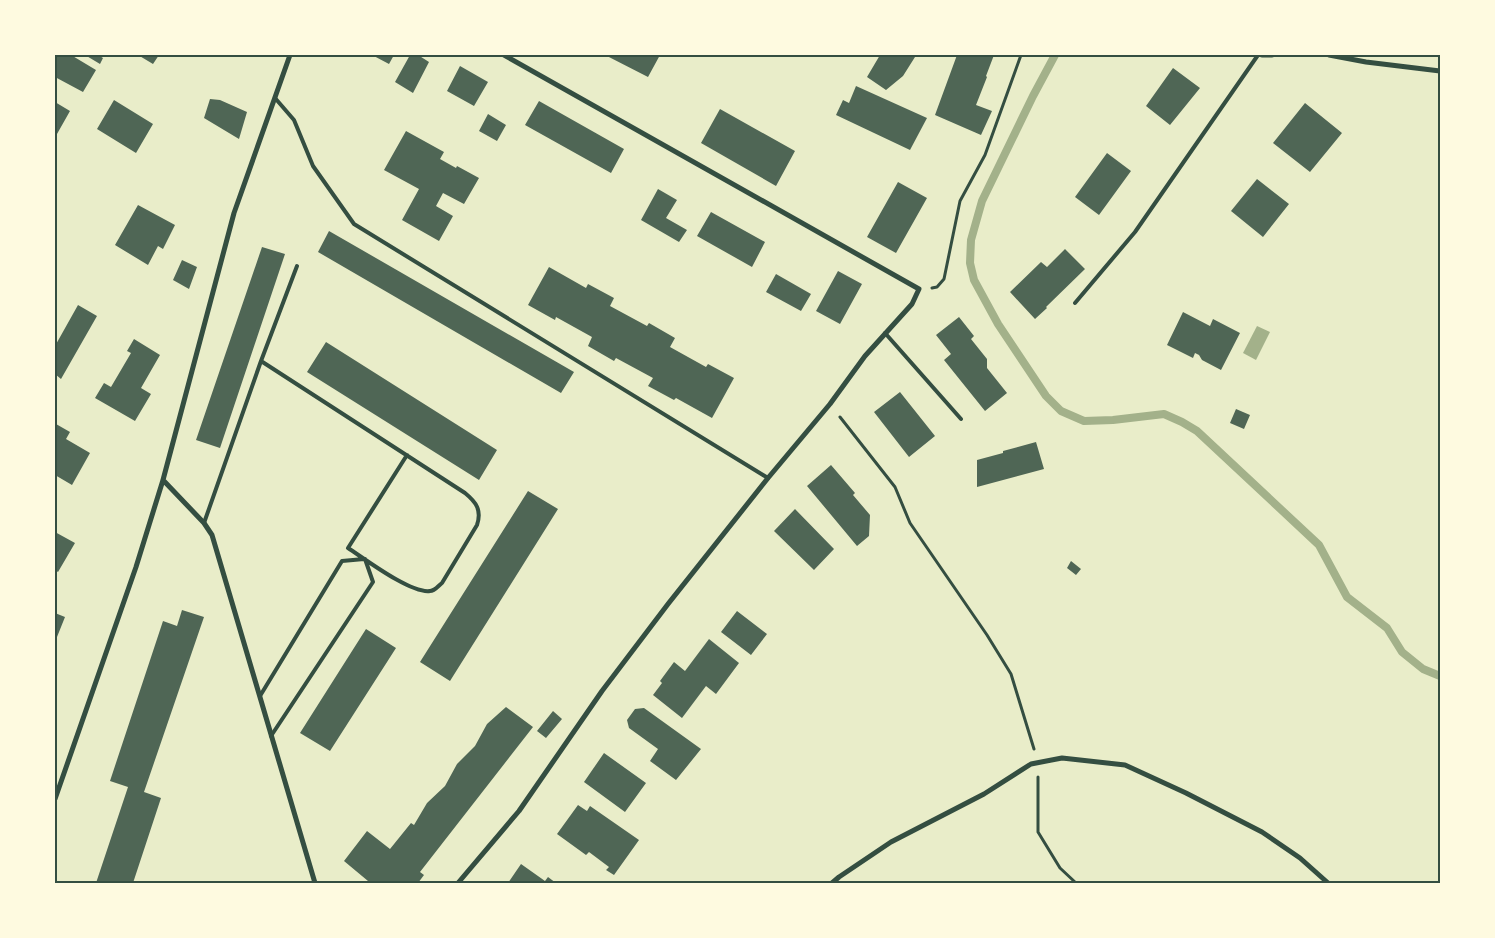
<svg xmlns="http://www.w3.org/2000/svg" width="1495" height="938" viewBox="0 0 1495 938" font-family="Lora,serif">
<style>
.water{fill:#a3b18a}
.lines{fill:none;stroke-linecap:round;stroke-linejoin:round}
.stream{stroke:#a3b18a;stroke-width:8}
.building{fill:#4f6655}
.path{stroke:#344e41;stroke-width:3}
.service{stroke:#344e41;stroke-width:4}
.minor{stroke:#344e41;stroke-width:5}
.neatline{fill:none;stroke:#344e41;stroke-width:2}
</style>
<rect width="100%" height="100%" fill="#e9edc9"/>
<!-- water -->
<path class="water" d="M1257 326 1270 332 1256 360 1243 353Z"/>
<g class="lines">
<!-- stream -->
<path class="stream" d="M1055 55 1033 96 982 201 971 240 970 263 974 280 998 324 1046 396 1061 411 1084 421 1113 420 1164 414 1182 422 1197 431 1319 545 1347 597 1387 628 1402 652 1423 669 1440 676"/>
</g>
<!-- building -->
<path class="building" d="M55 55H71L96 70 83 92 55 77Z
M85 55H98L103 58 100 64Z
M138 55H159L153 64Z
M372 55H394L389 64Z
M410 55H418L429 62 413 93 395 82Z
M605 55H660L648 77Z
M880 55H912L915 57 903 76 886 90 867 77Z
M957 55H994L986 76 987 77 976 105 992 111 981 135 935 115Z
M460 66 488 82 474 106 447 91Z
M1173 68 1200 88 1170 125 1146 106Z
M856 86 927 118 910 150 836 115 843 100 849 103Z
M210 99 220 100 247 112 239 139 204 118Z
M114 100 153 124 136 153 97 129Z
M539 101 624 149 611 173 525 125Z
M55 102 70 111 57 134 55 133Z
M1305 103 1342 133 1310 172 1273 143Z
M720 109 795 151 776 186 701 143Z
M488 114 506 125 497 141 479 131Z
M406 131 444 152 440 159 456 168 457 166 479 178 464 204 443 193 436 206 453 216 439 241 402 220 419 189 384 170Z
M1107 153 1131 171 1099 215 1075 197Z
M1257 179 1289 204 1263 237 1231 211Z
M898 182 927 198 896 253 867 237Z
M658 189 677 200 666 218 687 230 679 242 641 220Z
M138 205 175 225 163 249 158 246 148 265 115 245Z
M711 212 765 242 752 267 697 236Z
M329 231 574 372 561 393 318 252Z
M262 247 285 254 220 448 196 440Z
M1065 249 1085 269 1046 307 1047 308 1035 319 1010 292 1041 262 1047 267Z
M182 260 197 267 189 289 173 280Z
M549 267 586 288 588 284 614 298 610 306 647 326 649 323 675 338 670 347 706 367 708 364 734 378 712 418 676 398 674 400 648 386 653 378 616 358 614 361 588 346 592 337 556 317 555 320 528 305Z
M838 271 862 284 840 324 816 311Z
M776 274 811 294 801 311 766 292Z
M78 305 97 316 61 379 55 374V346Z
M1183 312 1210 326 1213 319 1240 333 1221 370 1202 360 1199 355 1195 353 1193 358 1167 345Z
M959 317 974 336 971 339 987 359V368L1007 393 985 411 944 360 951 354 936 335Z
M134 339 160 355 141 388 151 394 135 421 95 398 104 383 111 387 131 353 127 351Z
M326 342 497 450 479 480 307 372Z
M900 392 935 436 909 457 874 412Z
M1236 409 1250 415 1244 429 1230 423Z
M56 424 70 432 66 439 90 453 72 485 55 475Z
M1036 442 1044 469 977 487V460L1003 453V451Z
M831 465 855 493 853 495 870 515 869 536 857 546 807 486Z
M528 491 558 509 450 681 420 662Z
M795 509 834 549 814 570 774 531Z
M55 532 75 543 58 572 55 570Z
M1071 561 1081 569 1076 575 1067 568Z
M182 610 204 617 144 792 161 798 133 883H96L128 787 110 781 163 621 177 626Z
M737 611 767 634 751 655 721 632Z
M55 613 65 617 55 642Z
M366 629 396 648 330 751 300 733Z
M709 639 739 663 716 694 706 686 682 718 653 695 662 683 660 681 674 662 685 671Z
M506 707 533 727 420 872 424 875 418 883H367L368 881 344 861 367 831 390 849 411 823 414 825 427 803 445 786 457 764 475 746 487 724Z
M644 708 701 749 676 780 650 761 658 749 629 728 627 720 635 709Z
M553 711 562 719 546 738 537 731Z
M604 753 646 783 625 812 584 782Z
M578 805 587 811 590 806 639 840 614 875 606 870 609 867 589 852 586 855 557 834Z
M521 864 545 881 548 877 556 883H508Z"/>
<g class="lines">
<!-- path -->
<path class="path" d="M932 288 937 287 944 279 960 201 985 155 1021 55
M840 417 895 487 910 523 987 635 1011 674 1034 749
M1038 777V832L1060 868 1076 883"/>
<!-- service -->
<path class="service" d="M275 98 294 120 313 166 354 224 768 478
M1075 303 1135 232 1258 55
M885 333 961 419
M261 361 465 493C476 502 482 510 477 525L442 583C438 586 435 591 430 591 411 594 365 559 348 548L407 455
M204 523 261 361 297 266
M260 696 342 561 364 559
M271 736 373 582 365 559"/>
<!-- minor -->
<path class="minor" d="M1262 55H1272
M1329 55 1366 62 1440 71
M163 480 204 523 212 535 315 883
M55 799 136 567 163 480 234 213 290 55
M458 883 519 811 602 691 668 604 768 478 830 404 865 356 912 304 919 289 504 55
M832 883 839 877 891 842 984 794 1031 764 1062 758 1125 765 1186 793 1262 832 1300 858 1328 883"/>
</g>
<!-- border -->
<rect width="1495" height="938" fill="none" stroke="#fefae0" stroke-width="112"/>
<rect x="56" y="56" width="1383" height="826" class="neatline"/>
</svg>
